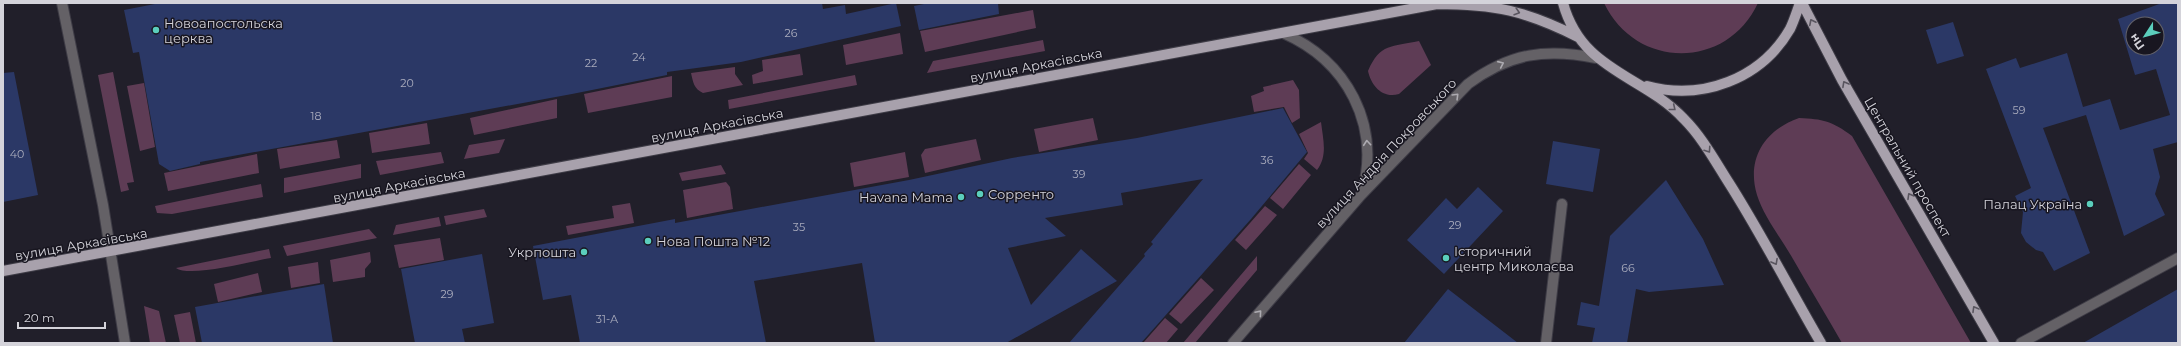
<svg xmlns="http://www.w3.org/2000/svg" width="2181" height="346" viewBox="0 0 2181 346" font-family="Montserrat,sans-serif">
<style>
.green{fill:#5e3c55}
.building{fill:#2b3866;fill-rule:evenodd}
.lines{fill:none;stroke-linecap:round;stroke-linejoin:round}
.minor-casing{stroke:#3e3c46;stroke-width:12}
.major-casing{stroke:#3e3c46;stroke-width:12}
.minor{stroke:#646166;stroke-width:10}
.major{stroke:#a8a1ac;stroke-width:10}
.oneway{stroke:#59555f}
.oneway2{stroke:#adabb1}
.poi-dot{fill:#5bcebc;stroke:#181620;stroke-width:1.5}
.labels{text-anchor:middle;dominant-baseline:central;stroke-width:3;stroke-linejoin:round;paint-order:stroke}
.number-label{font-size:11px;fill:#aaacbd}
.poi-label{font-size:13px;fill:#d4d3da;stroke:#181620;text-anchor:start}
.street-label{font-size:13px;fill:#d4d3da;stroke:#181620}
</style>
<rect width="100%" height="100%" fill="#211f2a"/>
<!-- green -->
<path class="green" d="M1604 3H1758C1727 70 1636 70 1604 3Z
M1033 10 1036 28 925 52 920 31Z
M900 33 903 54 846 65 843 45Z
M1043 40 1045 51 927 73 933 61Z
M1419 41 1431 65 1399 94C1382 99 1371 85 1368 71 1380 43 1392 47 1419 41Z
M800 54 803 75 753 84 752 75 763 71 762 60Z
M735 67V74L743 85 703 93C694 89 693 82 691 73Z
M113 72 134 182 127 183 129 190 121 192 98 75Z
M855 75 857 85 729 109 728 100Z
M672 76V97L588 113 584 94Z
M1293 80 1299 90 1300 118 1292 123 1284 107 1254 112 1251 96 1264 91 1263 87Z
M144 83 155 147 140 151 127 86Z
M557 99V118L474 135 470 118Z
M1093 118 1098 140 1039 152 1034 129Z
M1799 118C1823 119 1832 121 1852 136L1971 343H1842C1826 315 1809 287 1793 259 1781 238 1764 217 1757 195 1746 158 1765 130 1799 118Z
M1321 122C1323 139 1328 156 1317 170L1304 159 1308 153 1299 134Z
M427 123 430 144 372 153 369 133Z
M505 139 499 153 464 159 469 145Z
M976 139 981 160 925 173 921 155 925 149Z
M337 140 340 158 280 169 277 149Z
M441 152 444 163 380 175 376 161Z
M905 152 909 177 854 187 850 163Z
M257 154 259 173 168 191 164 173Z
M361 164V178L284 193V178Z
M1299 164 1311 175 1283 209 1270 198Z
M721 165 726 174 682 181 679 173Z
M726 182 730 187 733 209 687 218 683 190Z
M261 184 263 197 172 214 157 213 155 206Z
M630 203 634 223 568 235 566 226 614 218 612 206Z
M1265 206 1277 215 1246 250 1235 240Z
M484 209 487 217 446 225 444 216Z
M439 217 441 226 393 235 396 225Z
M369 229 377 238 287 256 283 246Z
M440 238 444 260 399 268 394 245Z
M269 249 271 258C252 261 190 278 176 268Z
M370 252 371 262 365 269V277L333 282 330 260Z
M1257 256V270L1195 343H1183Z
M318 262 320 283 291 288 288 267Z
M258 273 262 292 218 302 214 284Z
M1201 278 1214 290 1181 324 1169 314Z
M144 306 159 311 166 343H150Z
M190 312 196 343H180L174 315Z
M1165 318 1178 329 1166 343H1143Z"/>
<!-- building -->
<path class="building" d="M160 3H822L823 9 845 5 846 14 896 3 901 26 741 62 667 72V75L572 94 200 162V164L170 171 159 164 139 52 133 53 124 10Z
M929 3H998L999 14 919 30 914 6Z
M2162 3H2178V142L2153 149 2160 177 2155 194 2165 215 2124 236 2086 115 2043 128 2090 253 2054 271 2043 252 2036 250 2026 242 2021 233 2023 212 2015 196 2031 188 1986 69 2016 58 2020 68 2067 53 2083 107 2110 99 2120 130 2170 115 2156 69 2135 75 2118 19ZM2133 24H2157V48H2133Z
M1953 22 1964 56 1937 64 1926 30Z
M14 72 38 195 3 202V73Z
M1283 108 1307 152 1251 219 1141 343H1069L1145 256 1144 254 1153 244 1151 242 1203 179 1121 193 1123 205 1045 218 1066 236 1008 248 1031 305 1081 249 1117 281 1006 343H875L862 263 754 281 766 343H580L571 295 543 300 533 246 675 219V223L740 211 909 180 1012 158 1137 138Z
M1553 141 1600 149 1593 192 1546 184Z
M1666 180 1703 239 1724 285 1649 292 1636 289 1627 343H1592L1595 328 1577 325 1581 302 1599 306 1610 236Z
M1478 187 1503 211 1444 274 1407 240 1446 198 1457 209Z
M482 254 494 323 462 329 465 343H415L401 269Z
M324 284 333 343H202L195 307Z
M1448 289 1518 343H1404Z
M2178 289V343H2083Z"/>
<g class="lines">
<defs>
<path id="minor" d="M62 3 103 205 125 343
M1283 33C1347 61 1381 124 1362 193
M1233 343 1361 195 1468 84C1510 53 1546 48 1596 58
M1546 343 1562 204
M2021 343 2178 258"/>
<path id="major" d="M1563 3C1582 72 1642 74 1684 119 1702 137 1715 161 1729 183 1762 235 1790 290 1821 343
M1802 3 1842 80 1994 343
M1647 86C1702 101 1761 79 1790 29 1794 21 1797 11 1800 3
M3 271 1437 4C1495 4 1526 11 1578 37"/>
</defs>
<!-- minor casing -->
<use href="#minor" class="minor-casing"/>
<!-- major casing -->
<use href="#major" class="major-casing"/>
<!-- minor -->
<use href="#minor" class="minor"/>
<!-- major -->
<use href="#major" class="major"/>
</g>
<!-- one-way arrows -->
<defs><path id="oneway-chevron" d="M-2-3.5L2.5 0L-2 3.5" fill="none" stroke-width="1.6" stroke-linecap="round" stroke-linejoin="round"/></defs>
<g class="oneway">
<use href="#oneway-chevron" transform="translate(1517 12) rotate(17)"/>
<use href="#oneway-chevron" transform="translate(1812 22) rotate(-117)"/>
<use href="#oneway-chevron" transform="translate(1845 84) rotate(-119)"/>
<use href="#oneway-chevron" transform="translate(1673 108) rotate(39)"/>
<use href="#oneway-chevron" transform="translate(1708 150) rotate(56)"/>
<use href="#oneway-chevron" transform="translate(1910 196) rotate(-120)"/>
<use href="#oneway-chevron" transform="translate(1775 262) rotate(61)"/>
<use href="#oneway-chevron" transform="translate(1975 309) rotate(-120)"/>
</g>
<g class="oneway2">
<use href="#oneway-chevron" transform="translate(1501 64) rotate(-24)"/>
<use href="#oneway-chevron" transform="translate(1456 96) rotate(-45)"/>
<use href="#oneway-chevron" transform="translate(1367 143) rotate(-95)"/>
<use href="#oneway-chevron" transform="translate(1259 313) rotate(-49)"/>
</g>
<!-- markers -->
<g class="poi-dot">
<circle cx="156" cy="30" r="4"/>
<circle cx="980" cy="194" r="4"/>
<circle cx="961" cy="197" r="4"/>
<circle cx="2090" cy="204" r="4"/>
<circle cx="648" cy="241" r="4"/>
<circle cx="584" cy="252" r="4"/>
<circle cx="1446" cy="258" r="4"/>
</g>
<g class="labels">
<!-- number labels -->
<g class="number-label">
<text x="791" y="33">26</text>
<text x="639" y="57">24</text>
<text x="591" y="63">22</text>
<text x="407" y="83">20</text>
<text x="2019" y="110">59</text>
<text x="316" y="116">18</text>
<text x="17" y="154">40</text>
<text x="1267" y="160">36</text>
<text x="1079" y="174">39</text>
<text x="1455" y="225">29</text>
<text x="799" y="227">35</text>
<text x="1628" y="268">66</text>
<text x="447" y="294">29</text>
<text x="607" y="319">31-А</text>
</g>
<!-- poi labels -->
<g class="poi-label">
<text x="164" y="23">Новоапостольска<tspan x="164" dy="15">церква</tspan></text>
<text x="988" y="194">Сорренто</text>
<text x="953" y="197" text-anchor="end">Havana Mama</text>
<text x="2082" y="204" text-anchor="end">Палац Україна</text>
<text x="656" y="241">Нова Пошта №12</text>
<text x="1454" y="251">Історичний<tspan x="1454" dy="15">центр Миколаєва</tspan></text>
<text x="576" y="252" text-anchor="end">Укрпошта</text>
</g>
<!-- street labels -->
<g class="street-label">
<text transform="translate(1036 65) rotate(-11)">вулиця Аркасівська</text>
<text transform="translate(717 125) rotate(-11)">вулиця Аркасівська</text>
<text transform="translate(1386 153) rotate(-47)">вулиця Андрія Покровського</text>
<text transform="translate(1908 167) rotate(60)">Центральний проспект</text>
<text transform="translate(399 185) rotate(-11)">вулиця Аркасівська</text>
<text transform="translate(81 244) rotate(-10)">вулиця Аркасівська</text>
</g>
</g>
<!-- border -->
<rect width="2181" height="346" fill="none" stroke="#d4d3da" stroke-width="8"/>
<!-- north arrow -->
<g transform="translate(2145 36) rotate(234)"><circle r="19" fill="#181620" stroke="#63626a"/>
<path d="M0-3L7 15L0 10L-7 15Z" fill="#5bcebc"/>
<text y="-6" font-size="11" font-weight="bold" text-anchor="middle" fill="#d4d3da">Пн</text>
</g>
<!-- scale -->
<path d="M18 322v6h87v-6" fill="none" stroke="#d4d3da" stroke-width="2"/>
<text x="24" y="322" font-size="12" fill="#d4d3da" stroke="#181620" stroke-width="3" paint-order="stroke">20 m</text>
</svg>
